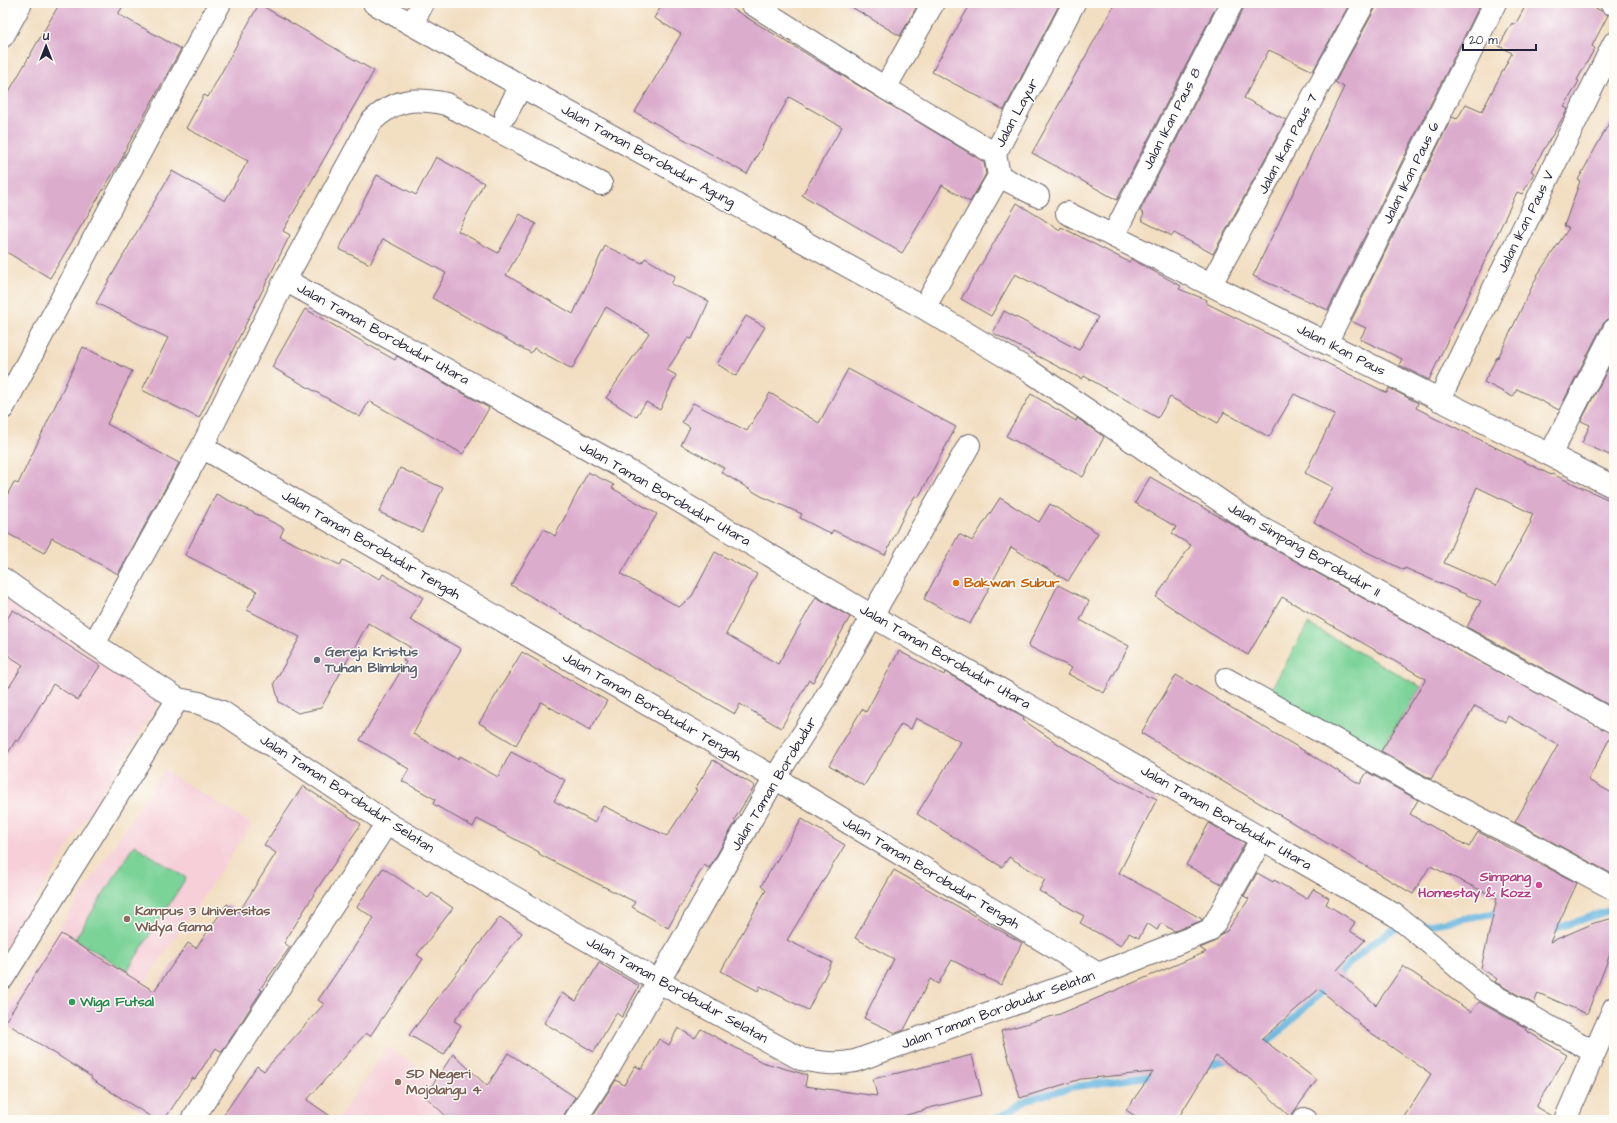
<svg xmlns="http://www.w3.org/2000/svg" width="1617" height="1123" viewBox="0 0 1617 1123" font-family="'Architects Daughter',sans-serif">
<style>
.built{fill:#f6cfd8}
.green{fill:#7bd398;stroke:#4e7a6a}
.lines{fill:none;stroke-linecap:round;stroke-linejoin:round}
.stream{stroke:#63b3de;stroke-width:7}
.building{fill:#dcaccd;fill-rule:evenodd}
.street-casing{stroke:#6b646a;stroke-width:24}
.street{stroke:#fff;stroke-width:22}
.food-dot{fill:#e8710a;stroke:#fdfcf7;stroke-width:1.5}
.worship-dot{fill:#6b7280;stroke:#fdfcf7;stroke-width:1.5}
.hotel-dot{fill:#d1479c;stroke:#fdfcf7;stroke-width:1.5}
.education-dot{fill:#8d6e63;stroke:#fdfcf7;stroke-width:1.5}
.leisure-dot{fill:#2e9e5b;stroke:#fdfcf7;stroke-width:1.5}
.labels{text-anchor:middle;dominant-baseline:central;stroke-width:3;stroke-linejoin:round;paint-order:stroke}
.street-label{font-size:14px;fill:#22223b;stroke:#fdfcf7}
.food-label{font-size:14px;font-weight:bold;fill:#c56008;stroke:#fdfcf7;text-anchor:start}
.worship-label{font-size:14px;font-weight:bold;fill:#5b616d;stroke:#fdfcf7;text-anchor:start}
.hotel-label{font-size:14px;font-weight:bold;fill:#b23c85;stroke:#fdfcf7;text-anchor:end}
.education-label{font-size:14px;font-weight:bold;fill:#785e54;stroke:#fdfcf7;text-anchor:start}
.leisure-label{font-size:14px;font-weight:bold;fill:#27864d;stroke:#fdfcf7;text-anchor:start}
</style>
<rect width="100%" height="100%" fill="#fdfcf7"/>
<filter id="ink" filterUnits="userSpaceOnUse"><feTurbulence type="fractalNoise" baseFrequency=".025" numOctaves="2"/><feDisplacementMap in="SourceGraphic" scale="8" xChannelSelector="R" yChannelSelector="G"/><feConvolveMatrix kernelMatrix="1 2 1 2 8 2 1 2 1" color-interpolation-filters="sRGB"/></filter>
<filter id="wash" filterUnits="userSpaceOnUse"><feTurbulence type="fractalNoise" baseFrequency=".012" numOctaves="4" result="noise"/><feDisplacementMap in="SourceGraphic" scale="16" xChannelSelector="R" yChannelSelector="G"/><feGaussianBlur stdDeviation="0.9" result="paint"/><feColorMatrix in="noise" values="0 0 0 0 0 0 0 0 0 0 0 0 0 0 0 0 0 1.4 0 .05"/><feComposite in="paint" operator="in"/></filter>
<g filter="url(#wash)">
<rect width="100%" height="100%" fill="#f2dec1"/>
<!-- built -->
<path class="built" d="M3 597 159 701 3 952Z
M164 770 252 824 83 1074 3 1024V1013Z
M387 1047 437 1079 425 1096 450 1120H337Z"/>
<!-- green -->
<path class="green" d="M1308 624 1421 687 1378 755 1269 693Z
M134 845 186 878 127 971 75 939Z"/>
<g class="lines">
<!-- stream -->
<path class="stream" d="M1417 927 1495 913 1501 915
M1548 931 1608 911 1611 908
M1260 1047 1265 1045C1280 1031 1294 1018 1308 1005 1328 986 1378 929 1403 928
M1202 1067 1232 1058
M994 1120 1030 1099 1073 1087 1158 1075"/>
</g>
<g id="blocks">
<!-- building -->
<path class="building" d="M60 3H125L118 14 181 49 124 152V155L50 278 3 250V102Z
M663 3H723L984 162 986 174 970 202 942 185 902 253 802 195 842 127 789 97 747 174 635 112 681 34 654 18Z
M845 3H919L900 36Z
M971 3H1060L1004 110 932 72Z
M1115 3H1218L1117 200 1032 153Z
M1244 3H1350L1313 71 1269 50 1244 98 1286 120 1213 254 1174 233 1172 236 1141 220 1144 214 1140 211 1243 9Z
M1376 3H1481L1328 310 1253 276 1344 87 1335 82 1375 9Z
M1527 3H1587L1608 15 1592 46 1595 48 1577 80 1579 81 1564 107 1568 109 1531 171 1534 173 1522 194 1517 192 1429 380 1399 365 1402 359 1360 339 1366 328 1351 321 1452 117 1457 119 1466 104 1482 111 1512 53 1499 46 1512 23 1515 25Z
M259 4 374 71 283 231 290 235 199 418 142 390 168 338 96 303 172 171 225 201 248 161 186 128 204 95 208 97Z
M1614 114V318L1608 319 1603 324 1559 410 1517 389 1513 397 1484 382 1497 357 1498 358 1538 274 1569 228 1564 226 1580 181 1578 180Z
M436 157 484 183 458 231 498 253 520 214 536 224 506 275 573 314 605 246 642 263 645 258 675 276 671 284 709 301 692 339 688 338 667 370 676 375 660 410 646 402 636 417 606 398 649 333 606 307 572 369 534 348 531 353 432 298 446 273 383 239 370 264 339 249 377 175 416 195Z
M1017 203 1060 230 1061 227 1129 262 1131 259 1181 286 1179 289 1207 300 1206 303 1387 393 1389 388 1418 403 1416 408 1551 475 1552 474 1614 502V708L1467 627 1481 601 1405 568 1404 570 1367 552 1314 522 1333 487 1305 473 1335 414 1294 394 1269 437 1224 412 1218 423 1170 397 1158 418 1084 376 1082 379 993 333 1004 311 1079 350 1098 317 1015 274 991 316 961 299ZM1477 487 1533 514 1530 521 1531 522 1496 586 1444 563Z
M305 309 395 360 397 356 489 408 463 454 369 401 360 417 272 367Z
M746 316 765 327 736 376 717 364Z
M83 347 132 371 107 424 179 463 118 574 52 538 44 553 3 531V503L14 482 18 484Z
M1614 357V457L1582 443 1590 425 1581 421Z
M848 369 956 427 918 498 915 496 906 511 885 555 833 530 831 534 800 518 802 514 761 496 721 472 724 468 681 445 690 427 682 422 693 403 747 431 770 393 819 423Z
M1031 394 1076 421 1077 418 1104 437 1083 477 1006 436Z
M400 468 443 488 422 532 379 512Z
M588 472 614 485 612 488 657 514 621 574 679 607 692 596 715 552 757 574 726 634 778 664 816 597 850 617 813 682 809 680 781 728 740 704 735 714 511 585 544 529 555 536Z
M1150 477 1232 524 1251 537 1612 734 1588 780 1614 794V875L1515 822 1558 745 1508 716 1505 722 1475 706 1431 779 1381 751 1426 679 1282 597 1248 655 1208 632 1156 597 1191 545 1172 534 1176 527 1135 503Z
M216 494 284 528 280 537 340 565 343 560 380 579 383 574 423 597 410 620 461 649 413 734 458 759 460 756 498 777 511 752 565 780 554 801 595 823 603 806 667 836 697 790 695 789 713 760 755 786 734 820 736 821 711 865 709 868 704 865 668 928 632 907 635 902 560 865 539 854V852L477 819 473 827 433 804 435 799 402 781 409 769 360 740 406 662 403 660 410 647 368 623 321 708 298 713 279 702 274 683 300 637 247 610 257 591 185 555Z
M1000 498 1039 522 1050 504 1098 533 1068 581 1011 547 970 624 924 599 959 534 972 541Z
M1058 585 1089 601 1080 620 1129 646 1104 693 1068 674 1072 668 1028 646Z
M13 610 100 666 78 700 53 684 18 742 16 740 3 761V697L23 665 3 652V625Z
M899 651 944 675 945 672 1024 717 1023 720 1066 749 1118 780 1157 799 1119 873 1202 919 1201 921 1174 931 1161 923 1157 930 1147 923 1139 938 1129 933 1121 946 1080 923 1084 916 1039 891 1045 879 1009 857 1002 867 917 814 961 742 916 718 911 729 901 724 864 786 829 765 862 709 866 712Z
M522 652 607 701 590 730 541 702 516 745 479 723Z
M1176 675 1360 784 1367 772 1418 800 1410 814 1469 847 1478 832 1577 883 1550 942 1594 923 1614 918V944L1587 1014 1538 993 1534 1004 1495 982 1497 979 1481 968 1497 898 1430 866 1413 894 1141 733Z
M303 786 361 824 321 883 284 943 290 947 260 989 262 990 222 1052 216 1048 195 1079 192 1078 164 1120H156L91 1079 92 1077 5 1022 61 934 154 991 188 943 196 948 227 904 239 912 276 853 264 845Z
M802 819 845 845 787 940 832 962 808 1010 760 986 758 991 721 971 766 890 761 886Z
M1209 823 1245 843 1222 884 1186 865Z
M383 868 428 898 432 893 453 908 417 955 423 959 370 1036 366 1033 307 1100 336 1120H220L257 1066 264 1071 324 1004 318 1000 374 918 357 907Z
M894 870 1022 943 1001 985 985 977V975L982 976 952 960 938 984 930 979 904 1030 896 1033 864 1018 894 959 855 938Z
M1257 873 1273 882 1274 880 1307 899 1313 889 1329 898 1326 904 1355 922 1350 931 1365 940 1337 970 1376 1005 1403 966 1471 1012 1479 1002 1526 1028 1525 1030 1567 1055 1536 1107 1553 1117V1120H1402L1431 1074 1361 1026 1359 1022 1319 989 1262 1039 1317 1080 1290 1117 1252 1080 1216 1056 1177 1120H1141L1126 1110 1153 1072 1081 1079 1020 1098 1001 1031 1060 1014 1206 952 1200 948 1214 942 1224 932H1226L1249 899 1244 896Z
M500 917 522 933 454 1021 461 1025 444 1055 409 1035Z
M599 963 639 986 622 1017 616 1013 594 1052 544 1023 562 993 576 1001Z
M678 1028 695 1038 701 1029 762 1062 807 1075 805 1086 877 1096 873 1079 972 1055 982 1095 925 1109V1110L888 1120H590L616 1080 624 1085 635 1066 642 1069 659 1039 669 1045Z
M508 1053 575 1097 565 1113 563 1120H450L425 1096 453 1054 487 1086Z"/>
</g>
</g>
<g filter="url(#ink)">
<use href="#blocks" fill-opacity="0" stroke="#6b646a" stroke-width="1"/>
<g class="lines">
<defs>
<path id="street" d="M374 3 521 86 924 308 1030 371 1257 526 1614 722
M751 3 885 88 995 154
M1611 3 1614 4
M412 24 423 3
M3 36 21 3
M885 88 933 3
M506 114 521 86
M999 176 1038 196
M1067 213 1614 487
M1113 236 1232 3
M285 280 632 473 872 616 1395 915 1432 945 1484 990 1594 1052
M1211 284 1364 3
M924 308 999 176 995 154 1074 3
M1326 343 1495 3
M1439 400 1614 43
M3 408 220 3
M202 447 775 778 1098 974
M1550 455 1614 330
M3 579 94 644 178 699 199 703 222 712 387 823 659 982 801 1059C820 1063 836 1065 855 1061L1098 974 1209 931 1216 921 1262 838
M94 644 202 447 285 280 371 122C394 99 415 97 446 104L601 184
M1226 679 1443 800 1517 837 1614 889
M3 978 178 699
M1304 1119 1306 1120
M192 1120 387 823
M575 1120 609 1068 775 778 822 704 969 445
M1565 1120 1614 1008"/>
</defs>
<!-- street casing -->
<use href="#street" class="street-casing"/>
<!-- street -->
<use href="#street" class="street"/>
</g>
</g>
<!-- markers -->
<circle class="food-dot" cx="956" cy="583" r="4"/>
<circle class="worship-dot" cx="317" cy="660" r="4"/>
<circle class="hotel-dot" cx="1539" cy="885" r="4"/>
<g class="education-dot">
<circle cx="127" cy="919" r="4"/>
<circle cx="398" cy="1082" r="4"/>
</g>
<circle class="leisure-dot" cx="72" cy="1002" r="4"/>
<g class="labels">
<!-- street labels -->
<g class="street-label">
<text transform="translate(1017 113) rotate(-62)">Jalan Layur</text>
<text transform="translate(1172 119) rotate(-63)">Jalan Ikan Paus 8</text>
<text transform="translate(1288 144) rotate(-62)">Jalan Ikan Paus 7</text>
<text transform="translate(648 156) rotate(29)">Jalan Taman Borobudur Agung</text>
<text transform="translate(1411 173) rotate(-64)">Jalan Ikan Paus 6</text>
<text transform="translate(1526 222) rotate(-64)">Jalan Ikan Paus V</text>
<text transform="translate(383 334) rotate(29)">Jalan Taman Borobudur Utara</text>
<text transform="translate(1341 350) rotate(27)">Jalan Ikan Paus</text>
<text transform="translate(665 494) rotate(30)">Jalan Taman Borobudur Utara</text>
<text transform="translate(371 545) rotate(30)">Jalan Taman Borobudur Tengah</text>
<text transform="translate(1304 550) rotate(30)">Jalan Simpang Borobudur II</text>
<text transform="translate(945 657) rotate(30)">Jalan Taman Borobudur Utara</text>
<text transform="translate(652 707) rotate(30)">Jalan Taman Borobudur Tengah</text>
<text transform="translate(774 784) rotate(-59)">Jalan Taman Borobudur</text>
<text transform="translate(347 794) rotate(33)">Jalan Taman Borobudur Selatan</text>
<text transform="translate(1226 818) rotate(30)">Jalan Taman Borobudur Utara</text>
<text transform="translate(931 873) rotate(31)">Jalan Taman Borobudur Tengah</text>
<text transform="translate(677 990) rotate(29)">Jalan Taman Borobudur Selatan</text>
<text transform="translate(998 1010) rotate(-20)">Jalan Taman Borobudur Selatan</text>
</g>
<!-- food labels -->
<g class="food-label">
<text x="964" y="583">Bakwan Subur</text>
</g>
<!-- worship labels -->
<g class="worship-label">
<text x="325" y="652">Gereja Kristus<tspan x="325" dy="16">Tuhan Blimbing</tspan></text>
</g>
<!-- hotel labels -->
<g class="hotel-label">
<text x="1531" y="877">Simpang<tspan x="1531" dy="16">Homestay &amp; Kozz</tspan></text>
</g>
<!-- education labels -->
<g class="education-label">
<text x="135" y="911">Kampus 3 Universitas<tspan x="135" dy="16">Widya Gama</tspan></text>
<text x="406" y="1074">SD Negeri<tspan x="406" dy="16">Mojolangu 4</tspan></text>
</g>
<!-- leisure labels -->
<g class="leisure-label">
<text x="80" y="1002">Wiga Futsal</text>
</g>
</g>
<!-- margin -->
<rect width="1617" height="1123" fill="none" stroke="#fdfcf7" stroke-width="16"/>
<!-- north arrow -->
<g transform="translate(46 46)" stroke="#fdfcf7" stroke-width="3" paint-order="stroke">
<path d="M0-3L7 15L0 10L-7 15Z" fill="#22223b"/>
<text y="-6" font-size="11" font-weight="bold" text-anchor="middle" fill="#22223b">U</text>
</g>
<!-- scale -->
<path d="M1463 44v6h73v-6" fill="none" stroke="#22223b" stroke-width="2"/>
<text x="1469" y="44" font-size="12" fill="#22223b" stroke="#fdfcf7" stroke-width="3" paint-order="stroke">20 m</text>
</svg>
